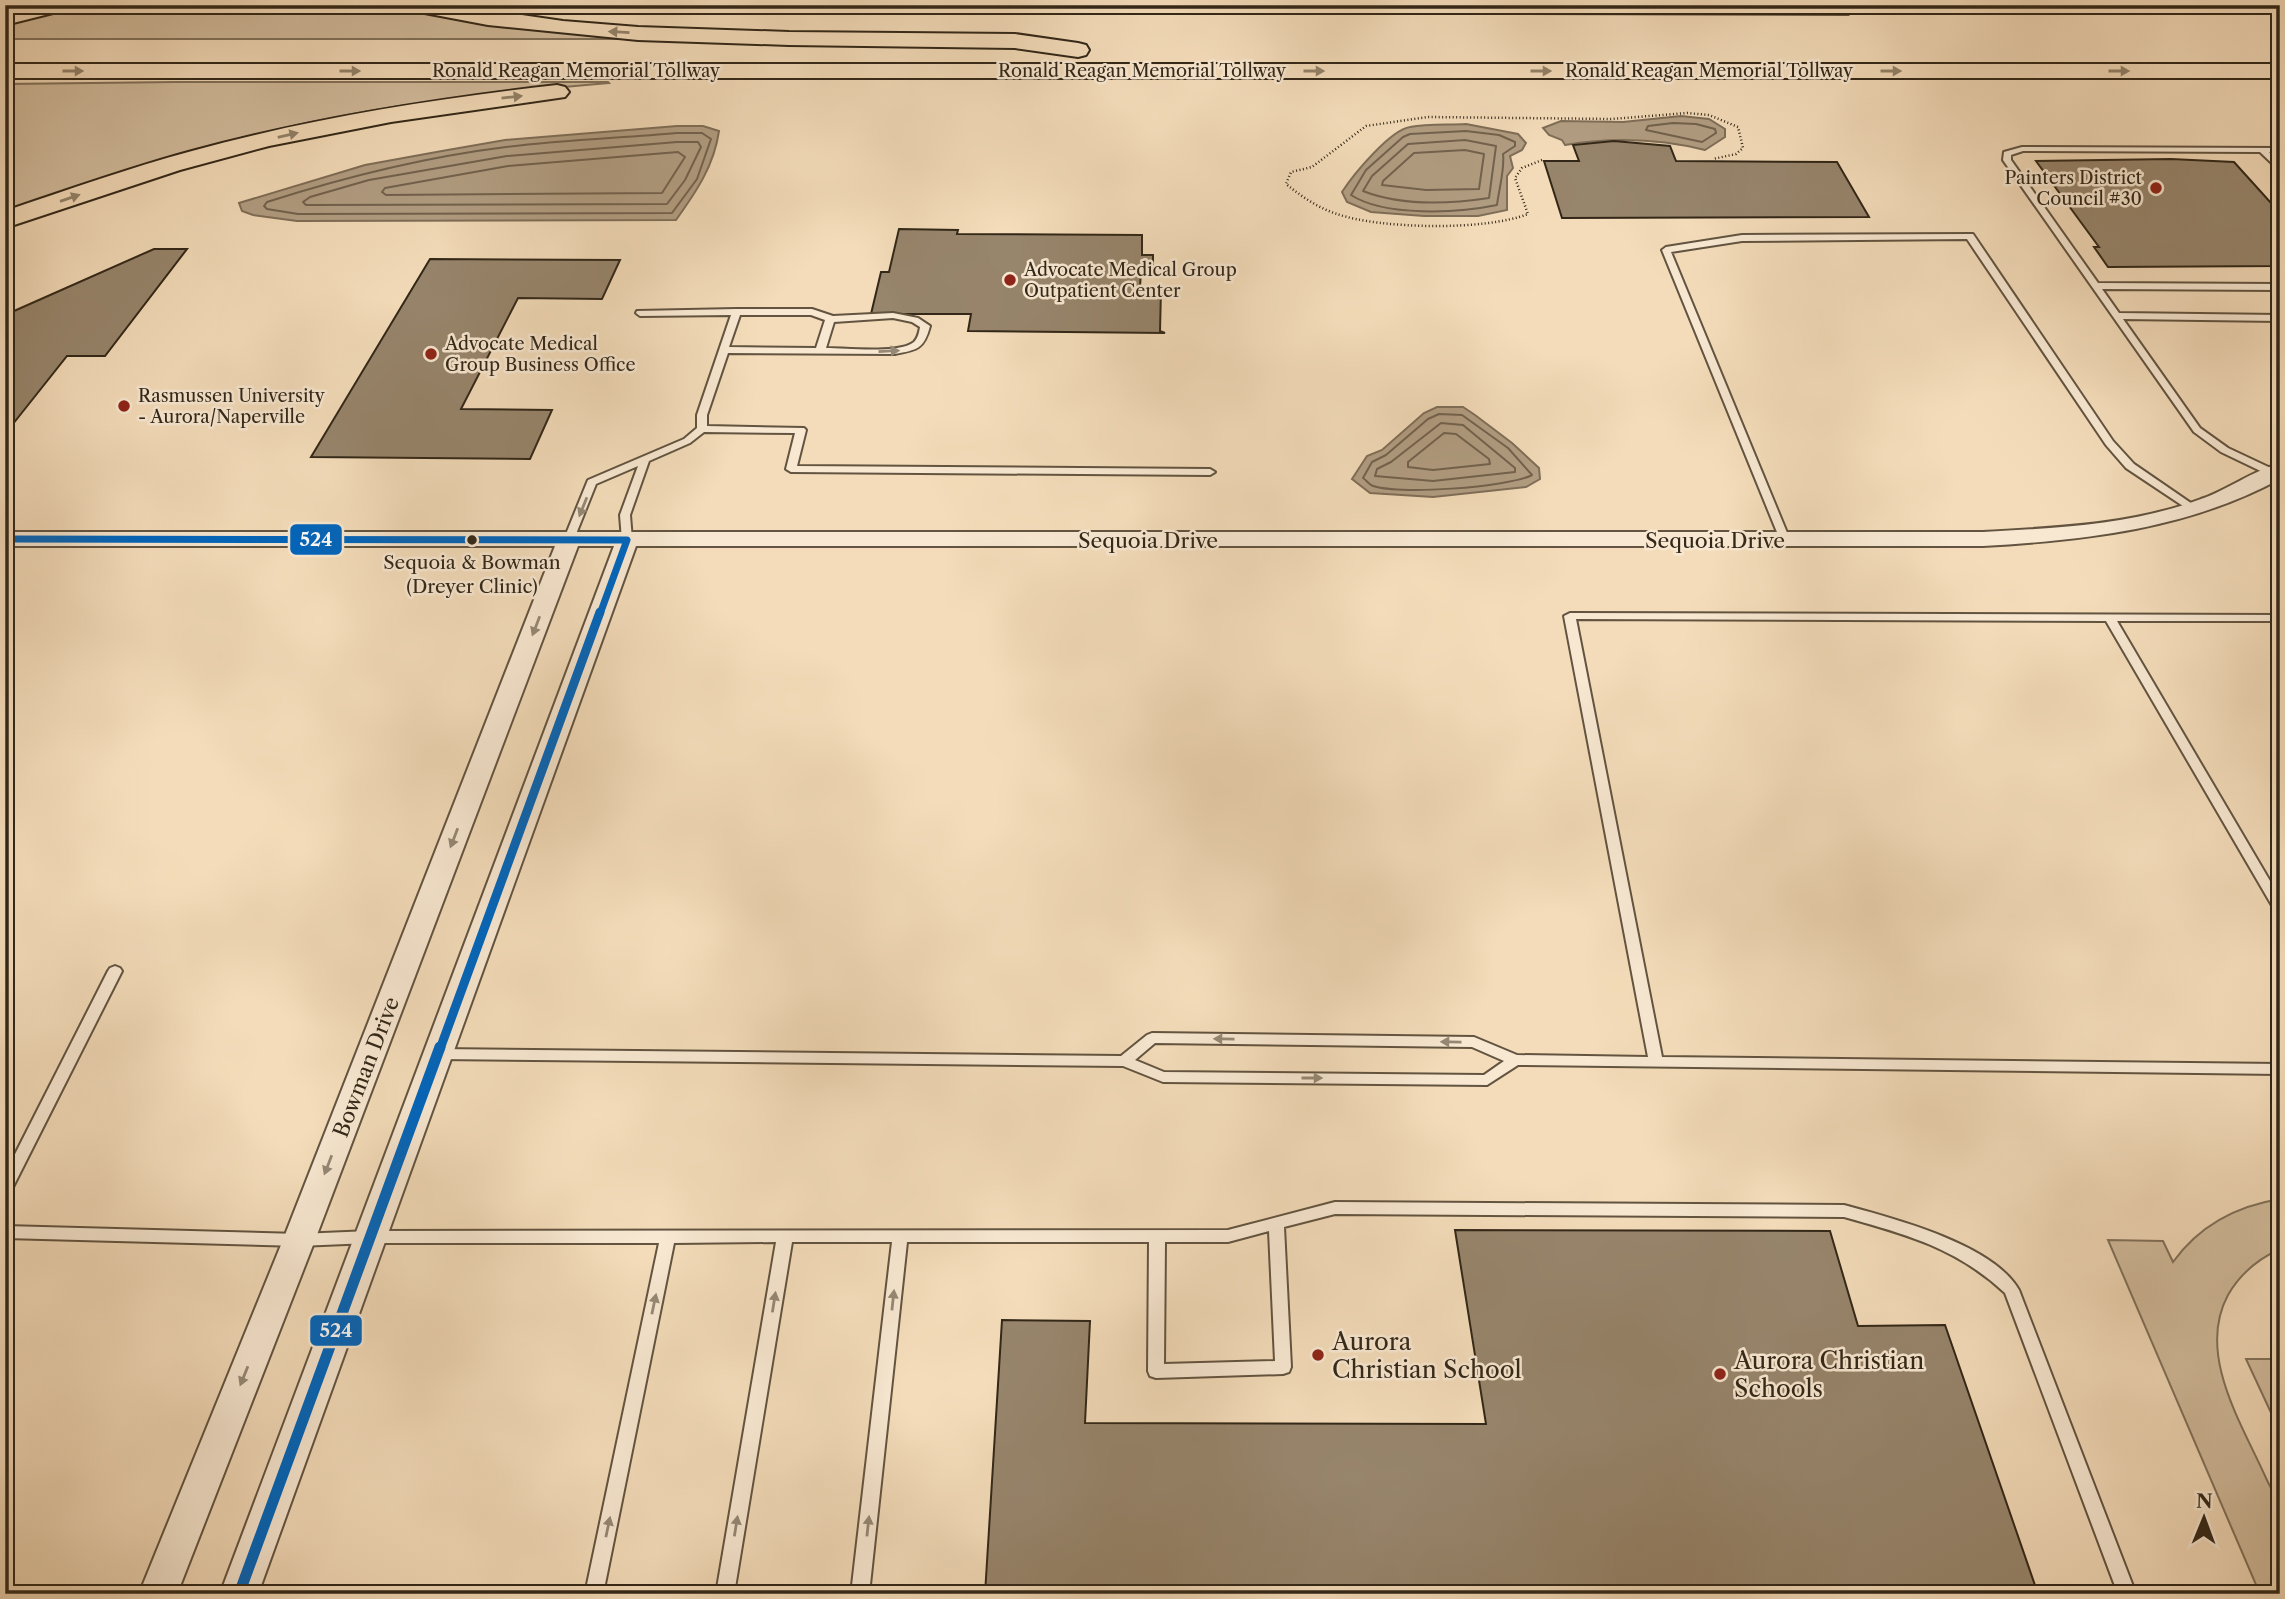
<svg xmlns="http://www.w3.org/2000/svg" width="2285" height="1599" viewBox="0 0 2285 1599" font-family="'Libre Caslon Text',serif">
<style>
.green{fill:#d3bd9e;stroke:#82725b;stroke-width:2}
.water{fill:#b29e83;stroke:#7f6e58;stroke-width:2}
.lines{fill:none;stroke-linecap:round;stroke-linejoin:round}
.shore{stroke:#72624e;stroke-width:2}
.building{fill:#97856c;stroke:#322718;stroke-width:2}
.service-casing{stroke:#625440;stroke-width:4}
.minor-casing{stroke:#625440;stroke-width:4}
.motorway-casing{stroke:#322718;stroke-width:4}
.path{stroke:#322718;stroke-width:2.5;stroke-dasharray:1 2.5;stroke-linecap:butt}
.service{fill:#f8e8d2;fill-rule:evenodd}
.minor{fill:#f8e8d2;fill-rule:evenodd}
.motorway{fill:#f4dcba;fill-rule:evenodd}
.bus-1-far2-casing{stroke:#f8e8d2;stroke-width:11}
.bus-1-far1-casing{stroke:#f8e8d2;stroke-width:14}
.bus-1-casing{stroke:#f8e8d2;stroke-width:17}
.bus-1-far2{stroke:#0065bd;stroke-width:7}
.bus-1-far1{stroke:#0065bd;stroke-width:9}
.bus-1{stroke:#0065bd;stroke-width:11}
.oneway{fill:#938269}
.oneway2{fill:#958875}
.poi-dot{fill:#8f2418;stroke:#f8e8d2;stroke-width:2.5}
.bus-dot{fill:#322718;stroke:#f8e8d2;stroke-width:2.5}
.labels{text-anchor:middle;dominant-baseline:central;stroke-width:5;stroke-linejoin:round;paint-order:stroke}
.far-street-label{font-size:18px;fill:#322718;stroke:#f8e8d2}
.far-poi-label{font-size:18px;fill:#322718;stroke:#f8e8d2;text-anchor:start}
.bus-label{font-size:19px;fill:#322718;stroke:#f8e8d2}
.street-label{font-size:21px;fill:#322718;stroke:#f8e8d2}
.near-poi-label{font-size:24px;fill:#322718;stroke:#f8e8d2;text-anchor:start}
.line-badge{stroke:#f8e8d2;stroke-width:2.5}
.badge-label{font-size:19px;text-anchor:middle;font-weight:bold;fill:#fff}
</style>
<rect width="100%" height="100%" fill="#f4dcba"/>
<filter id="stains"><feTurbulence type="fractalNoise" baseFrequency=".00286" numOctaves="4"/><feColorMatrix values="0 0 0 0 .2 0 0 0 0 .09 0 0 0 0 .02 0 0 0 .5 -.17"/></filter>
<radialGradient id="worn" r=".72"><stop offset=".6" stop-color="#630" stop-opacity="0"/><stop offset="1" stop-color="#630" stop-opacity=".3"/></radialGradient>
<!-- green -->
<path class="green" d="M73 5H386L464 21 633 39H5V24Z
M175 82H608L609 83C504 92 400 102 297 125 198 147 102 182 5 212V84Z
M2280 1199V1249C2258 1259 2240 1274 2228 1295 2196 1354 2242 1424 2266 1478 2270 1487 2277 1498 2279 1507 2284 1526 2280 1572 2280 1594H2260L2108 1240 2163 1241 2173 1262C2199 1226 2236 1206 2280 1199Z
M2246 1359H2280V1432Z"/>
<!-- water -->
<path class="water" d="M805 5H992V8L803 9Z
M1681 116 1709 119 1725 129V137L1705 150C1658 138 1613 137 1565 145L1562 140 1549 135 1543 128 1561 121 1623 122Z
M1466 124 1518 134 1526 143 1522 150 1510 156 1513 168 1507 176V210L1478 216H1424L1371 212 1347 202 1342 192C1353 175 1390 130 1410 127 1427 124 1447 125 1466 124Z
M677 126H703L719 131C714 166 696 192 676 220L297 221 253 215 242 211 239 203 365 165 442 151 505 140Z
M1437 407H1463L1475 415 1512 443 1539 468 1540 479 1526 487 1433 497 1370 493 1352 479 1367 456 1382 450 1424 413Z"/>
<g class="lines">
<!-- shore -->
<path class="shore" d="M1673 123 1696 124 1715 129 1716 133 1702 142 1646 130 1648 126Z
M1466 131 1499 135 1515 142V146L1503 154C1505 168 1499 189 1497 205 1458 213 1385 217 1351 195L1366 170 1403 137 1410 134Z
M677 133H702L711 139 697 179 672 213 298 214 267 209 264 206 267 202C345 177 425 157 506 147 563 140 620 138 677 133Z
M1465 140 1496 146 1489 198C1449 204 1401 206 1363 191L1372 176 1408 144Z
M677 142H698L701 147 685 180 667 204 306 205 303 202 310 197 369 180 507 156Z
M1465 150 1484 154 1479 189 1426 190 1382 185 1383 181 1414 153Z
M678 152 685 157 662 193 386 195 382 192 385 188 508 166Z
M1439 414 1462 415 1508 448 1532 475C1510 487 1393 496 1371 485 1368 483 1366 480 1363 478L1372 462 1386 455 1428 419Z
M1441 423 1463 425 1515 468V472L1433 481 1375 476 1377 469 1391 462Z
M1444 433 1456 434 1489 459 1490 464 1433 470 1408 467V462Z"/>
</g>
<!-- building -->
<path class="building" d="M1951 5H2074L2079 11 1955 10Z
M1614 141 1670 146 1676 161 1837 162 1869 217 1562 218 1544 161H1579L1573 145Z
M2171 159 2234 162 2280 213V266L2108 267 2094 247H2099L2036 161Z
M899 229 958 230 957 234 1142 235V255H1153V269H1141L1140 288H1166L1161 289 1160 331 1165 333 968 331 971 314H871L881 272H889Z
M154 249H187L105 356H67L5 434V315Z
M430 259 620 260 602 299 518 298 461 409 552 410 530 459 311 457Z
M1455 1230 1830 1231 1858 1326 1945 1325 2038 1594H985L1002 1320 1090 1321 1085 1423 1486 1424Z"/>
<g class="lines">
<defs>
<path id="service" d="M1499 5H1505L1506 9 1848 10 1851 12 1848 14 1503 13 1500 11Z
M2022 147 2280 148V152H2269L2280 164V171L2260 152 2023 151 2011 155V160L2098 283 2280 284V290L2102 289 2119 313 2280 315V321L2123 319 2200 428 2228 448 2279 472V476H2271L2221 452 2194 432 2003 160 2004 152Z
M1973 234 2113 441 2134 464 2201 510 2200 512H2192L2126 468 2106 445 1967 239 1742 241 1671 252 1790 540 1785 543 1781 542 1662 250 1666 247 1742 235Z
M736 309H812L833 316 893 313 918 318 930 326C924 349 917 350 895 354L728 353 707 415V426L804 428 806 430 797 466 1210 469 1215 472 1210 475 791 472 786 469 795 433 704 432 690 443 649 461 630 515 632 540 631 542 627 543 622 540 620 515 638 466 596 484 574 539 569 542 565 541 564 539 588 480 684 439 697 428V415L731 315 640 316 636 313 637 311ZM740 315H811L825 320 816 348 729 347ZM893 318 912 322 920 327C919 333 918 338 914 342 900 354 845 348 826 348L834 322Z
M1570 613 2280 615V621H2117L2280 898V913L2274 909 2106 621 1576 619 1662 1057 2280 1064V1074L1518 1065 1487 1085 1163 1082 1123 1066 438 1059 433 1058 431 1054 433 1050 438 1049 1121 1056 1147 1035 1152 1033 1474 1037 1517 1055 1648 1057 1564 616ZM1155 1043 1472 1047 1504 1061 1484 1075 1164 1072 1135 1060Z
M115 966 120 968 122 971 12 1189 10 1193 5 1195V1174L108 971 110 968Z
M1335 1202 1844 1205C1892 1218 1993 1244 2019 1290L2136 1594H2118L2005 1293C1957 1248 1905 1234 1844 1217L1335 1214 1284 1227 1291 1367 1289 1372 1283 1374 1156 1378 1150 1376 1148 1371 1149 1242H907L869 1594H851L892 1242H792L734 1594H716L776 1242 674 1243 603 1594H585L659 1243H370L299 1246 5 1238V1226L299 1234 370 1231 1228 1230ZM1269 1231 1275 1361 1164 1364 1165 1242H1228Z"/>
<path id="minor" d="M2280 464V479C2187 529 2087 540 1983 546H636L258 1594H220L614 546H578L315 1240 177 1594H139L283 1240 555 546H5V532H1983C2056 528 2132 525 2201 499 2228 490 2253 470 2280 464Z"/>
<path id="motorway" d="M31 5H68L65 10 5 25V12Z
M403 5H452L563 21 638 27 789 32 1015 34 1078 43 1086 45 1089 50 1086 55 1078 57 1015 48 789 45 638 40 488 25 414 11 406 10Z
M5 64H2280V78H5Z
M557 85 565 87 569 92 565 97 391 122 269 146 180 170 5 228V211C67 190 129 168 192 151 312 118 434 99 557 85Z"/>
</defs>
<!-- service casing -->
<use href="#service" class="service-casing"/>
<!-- minor casing -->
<use href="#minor" class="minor-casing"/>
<!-- motorway casing -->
<use href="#motorway" class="motorway-casing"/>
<!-- path -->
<path class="path" d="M1542 160 1522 168 1515 178 1528 214C1485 231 1380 229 1337 214 1318 208 1301 196 1286 184L1291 172 1312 167 1366 126 1428 117 1612 119 1687 113 1709 115 1738 127 1743 148 1736 154 1713 159"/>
<!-- service -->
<use href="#service" class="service"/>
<!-- minor -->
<use href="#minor" class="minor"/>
<!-- motorway -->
<use href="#motorway" class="motorway"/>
<defs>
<path id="bus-1-far2" d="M5 539 627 540
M600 614 627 540"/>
<path id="bus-1-far1" d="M440 1049 600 612"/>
<path id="bus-1" d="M239 1594 440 1047"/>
</defs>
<!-- bus-1-far2 casing -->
<use href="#bus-1-far2" class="bus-1-far2-casing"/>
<!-- bus-1-far1 casing -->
<use href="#bus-1-far1" class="bus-1-far1-casing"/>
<!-- bus-1 casing -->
<use href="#bus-1" class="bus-1-casing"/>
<!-- bus-1-far2 -->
<use href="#bus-1-far2" class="bus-1-far2"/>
<!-- bus-1-far1 -->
<use href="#bus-1-far1" class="bus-1-far1"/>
<!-- bus-1 -->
<use href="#bus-1" class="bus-1"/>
</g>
<!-- one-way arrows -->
<defs><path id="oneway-solid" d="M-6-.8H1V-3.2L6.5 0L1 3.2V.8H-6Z" transform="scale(1.75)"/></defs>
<g class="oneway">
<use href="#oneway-solid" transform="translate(619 32) rotate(-177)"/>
<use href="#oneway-solid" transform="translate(73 71)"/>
<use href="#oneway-solid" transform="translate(350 71)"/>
<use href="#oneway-solid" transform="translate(1314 71)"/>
<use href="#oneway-solid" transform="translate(1541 71)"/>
<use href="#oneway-solid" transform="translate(1891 71)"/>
<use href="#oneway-solid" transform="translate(2119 71)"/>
<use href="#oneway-solid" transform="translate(512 97) rotate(-6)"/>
<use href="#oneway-solid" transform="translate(288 135) rotate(-13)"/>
<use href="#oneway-solid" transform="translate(70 198) rotate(-19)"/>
</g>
<g class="oneway2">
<use href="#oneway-solid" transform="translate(889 351) rotate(-3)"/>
<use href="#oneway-solid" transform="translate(583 507) rotate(112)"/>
<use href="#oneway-solid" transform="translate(536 626) rotate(111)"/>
<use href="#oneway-solid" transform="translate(454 838) rotate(111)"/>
<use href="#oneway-solid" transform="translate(1224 1039) rotate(-179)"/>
<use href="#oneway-solid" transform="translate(1451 1042) rotate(-179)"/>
<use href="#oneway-solid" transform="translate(1312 1078)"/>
<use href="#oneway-solid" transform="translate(328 1165) rotate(111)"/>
<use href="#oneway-solid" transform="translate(893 1300) rotate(-84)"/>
<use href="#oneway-solid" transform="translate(774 1302) rotate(-81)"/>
<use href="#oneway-solid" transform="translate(654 1304) rotate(-78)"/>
<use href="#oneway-solid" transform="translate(244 1376) rotate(112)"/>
<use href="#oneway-solid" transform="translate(736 1526) rotate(-81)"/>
<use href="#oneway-solid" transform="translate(868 1526) rotate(-84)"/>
<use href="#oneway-solid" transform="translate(608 1527) rotate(-78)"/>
</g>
<!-- markers -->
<g class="poi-dot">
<circle cx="2156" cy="188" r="7"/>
<circle cx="1010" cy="280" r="7"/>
<circle cx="431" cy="354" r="7"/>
<circle cx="124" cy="406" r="7"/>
<circle cx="1318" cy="1355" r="7"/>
<circle cx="1720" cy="1374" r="7"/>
</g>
<circle class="bus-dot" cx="472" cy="540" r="6"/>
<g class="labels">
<!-- far-street labels -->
<g class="far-street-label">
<text x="576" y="71">Ronald Reagan Memorial Tollway</text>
<text x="1142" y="71">Ronald Reagan Memorial Tollway</text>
<text x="1709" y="71">Ronald Reagan Memorial Tollway</text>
</g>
<!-- far-poi labels -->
<g class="far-poi-label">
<text x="2142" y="178" text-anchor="end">Painters District<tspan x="2142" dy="21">Council #30</tspan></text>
<text x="1024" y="270">Advocate Medical Group<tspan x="1024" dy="21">Outpatient Center</tspan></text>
<text x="445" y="344">Advocate Medical<tspan x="445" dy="21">Group Business Office</tspan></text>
<text x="138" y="396">Rasmussen University<tspan x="138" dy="21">- Aurora/Naperville</tspan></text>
</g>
<!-- bus labels -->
<g class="bus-label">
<text x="472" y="562">Sequoia &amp; Bowman<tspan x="472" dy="24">(Dreyer Clinic)</tspan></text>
</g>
<!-- street labels -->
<g class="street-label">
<text x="1148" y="540">Sequoia Drive</text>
<text x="1715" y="540">Sequoia Drive</text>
<text transform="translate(366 1067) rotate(-69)">Bowman Drive</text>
</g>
<!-- near-poi labels -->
<g class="near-poi-label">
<text x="1332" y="1341">Aurora<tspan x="1332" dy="28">Christian School</tspan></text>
<text x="1734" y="1360">Aurora Christian<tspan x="1734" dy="28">Schools</tspan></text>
</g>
</g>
<g class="line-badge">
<rect x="289" y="523" width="54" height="33" rx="7" fill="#0065bd"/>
<rect x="309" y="1314" width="54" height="33" rx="7" fill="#0065bd"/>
</g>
<g class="badge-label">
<text x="316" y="546">524</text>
<text x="336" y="1337">524</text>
</g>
<!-- margin -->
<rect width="2285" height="1599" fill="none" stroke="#f4dcba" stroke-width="28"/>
<rect x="7" y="7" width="2271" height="1585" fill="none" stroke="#322718" stroke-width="3.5"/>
<rect x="14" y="14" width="2257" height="1571" fill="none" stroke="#322718" stroke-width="2"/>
<!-- north arrow -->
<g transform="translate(2204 1518) rotate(1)" stroke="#f8e8d2" stroke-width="5" paint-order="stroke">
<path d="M0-5L12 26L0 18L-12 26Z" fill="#322718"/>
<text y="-10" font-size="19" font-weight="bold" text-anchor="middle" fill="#322718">N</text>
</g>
<rect width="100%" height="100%" filter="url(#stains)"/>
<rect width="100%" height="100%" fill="url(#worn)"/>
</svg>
